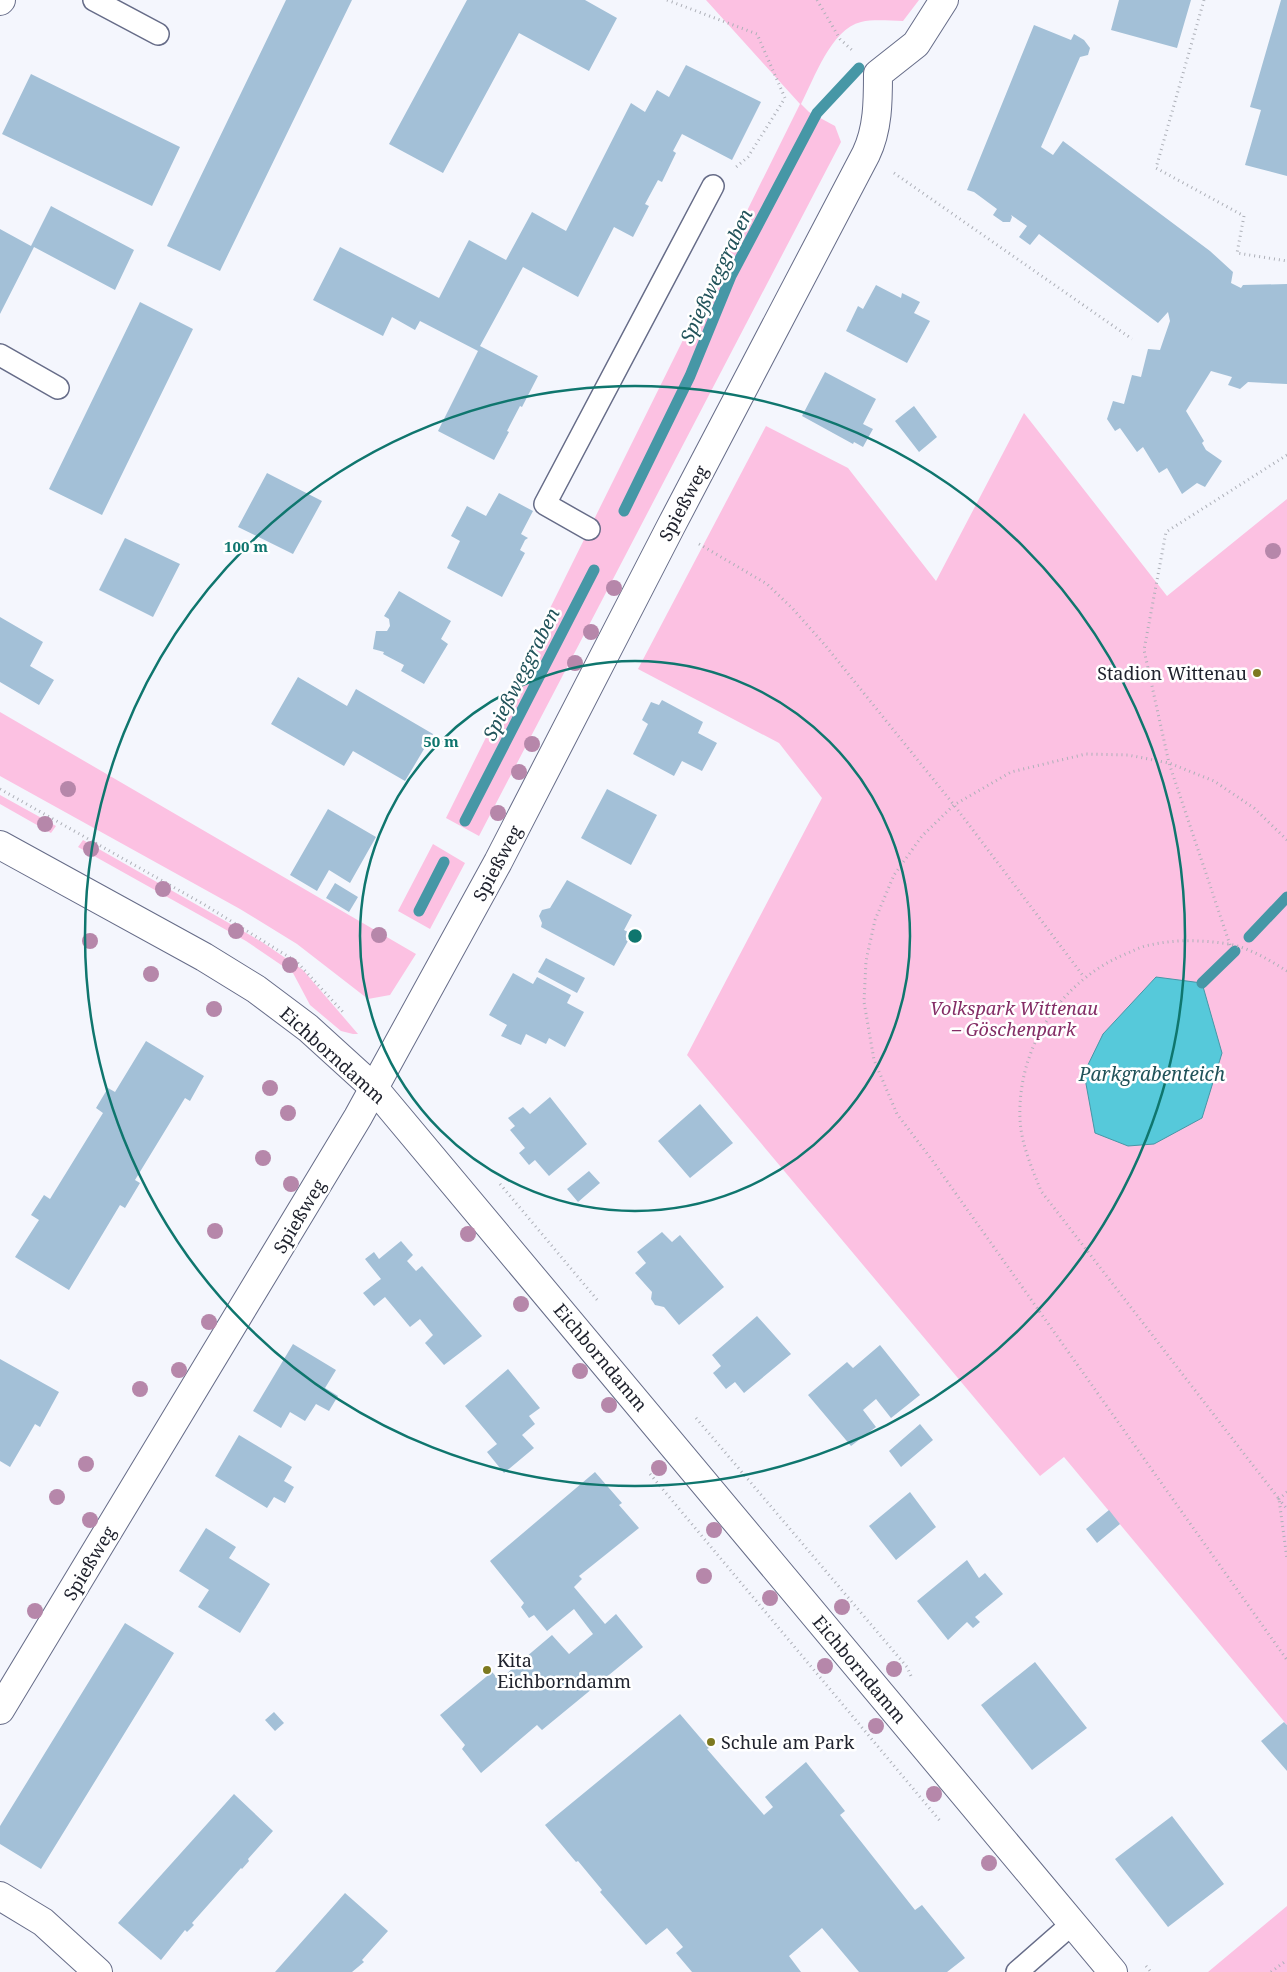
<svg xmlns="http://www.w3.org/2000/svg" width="1287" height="1972" viewBox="0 0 1287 1972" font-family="'Noto Serif',serif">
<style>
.green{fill:#fcc1e2}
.water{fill:#56c9da;stroke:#4697a6}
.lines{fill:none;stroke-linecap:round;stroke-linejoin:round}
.stream{stroke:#4697a6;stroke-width:11}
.building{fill:#a3c0d7}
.lane-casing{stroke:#666c88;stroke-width:24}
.street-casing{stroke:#666c88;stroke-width:30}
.secondary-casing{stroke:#666c88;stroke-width:30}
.path{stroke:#adb0b8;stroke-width:3;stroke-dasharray:1 4;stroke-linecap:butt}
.lane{stroke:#fff;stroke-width:21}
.street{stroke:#fff;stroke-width:28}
.secondary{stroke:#fff;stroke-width:28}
.tree{fill:#b687aa}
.ring{fill:none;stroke:#0f766e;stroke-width:2.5}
.poi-dot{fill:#7d7920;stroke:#fff;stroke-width:2}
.labels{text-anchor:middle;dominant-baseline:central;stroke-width:5;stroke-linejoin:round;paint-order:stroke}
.street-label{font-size:18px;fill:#20232e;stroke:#fff}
.poi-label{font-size:18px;fill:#20232e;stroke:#fff;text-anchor:start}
.park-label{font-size:18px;font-style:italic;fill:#842d66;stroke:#fff}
.water-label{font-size:19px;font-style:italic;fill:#21535a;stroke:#fff}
.centre{fill:#0f766e;stroke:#fff;stroke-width:2.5}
.ring-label{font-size:15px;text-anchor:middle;font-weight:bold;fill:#0f766e;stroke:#fff;stroke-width:5;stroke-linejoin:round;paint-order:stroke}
</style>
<rect width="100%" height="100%" fill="#f4f6fd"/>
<!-- green -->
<path class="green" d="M706 0H919L903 21C890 21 874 19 861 22 831 29 814 79 801 104L809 112 835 126 841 142 479 836 446 818 800 104Z
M1024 413 1167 596 1287 499V1725L1064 1457 1040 1476 687 1055 822 798 779 743 638 669 766 426 848 468 936 581Z
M0 712 416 954 390 995 368 999 297 944 240 909 0 776Z
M0 795 56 826 51 833 0 804Z
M83 840 262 942 303 970 358 1034H353L341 1031 310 1005 293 973 246 941 78 847Z
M433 844 465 863 430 929 398 911Z
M1287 1906V1972H1208Z"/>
<!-- water -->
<path class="water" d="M1156 977 1202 983 1222 1053 1202 1118 1154 1144 1128 1146 1095 1133 1084 1073 1103 1034Z"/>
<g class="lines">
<!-- stream -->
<path class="stream" d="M624 511 690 376 731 276 817 113 859 68
M465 821 594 570
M419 911 444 862
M1249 937 1287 897
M1202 983 1235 951"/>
</g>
<!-- building -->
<path class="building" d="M286 0H352L220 271 167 246Z
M467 0H585L617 18 589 71 519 33 443 173 389 144Z
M1119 0H1191L1177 48 1111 30Z
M1281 0H1287V176L1245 165 1261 110 1250 107Z
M1034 25 1071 40 1074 34 1084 40 1090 48 1088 55 1080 57 1041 147 1053 155 1063 141 1210 251 1233 272 1231 283 1241 288 1243 285 1287 284V384L1248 382 1240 389 1228 385 1232 377 1211 371 1186 411 1204 441 1202 443 1206 450 1222 461 1205 487 1197 483 1182 494 1167 468 1159 473 1143 447 1137 452 1120 428 1115 431 1107 419 1113 401 1124 404 1132 375 1141 377 1148 349 1160 350 1170 321 1168 312 1158 323 1039 234 1030 245 1019 237 1027 226 1011 215 1012 217 1010 222H1003L993 215 997 209 974 192 967 190Z
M686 65 761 102 732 160 682 134 673 151 676 153 662 182 658 180 645 204 649 206 633 237 614 227 578 297 523 267 480 346 538 376 522 407 520 406 507 431 509 432 494 460 438 431 478 351 420 321 415 330 392 317 383 336 313 300 340 247 439 298 469 240 506 260 532 212 566 231 631 103 645 112 657 90 669 97Z
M31 74 180 147 152 206 2 134Z
M51 206 134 250 115 290 34 247 0 314V229L31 246Z
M876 285 901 298 902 293 920 302 914 313 930 321 907 363 846 331 858 306 863 309Z
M140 302 193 329 102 515 49 489Z
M825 372 876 399 863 424 873 429 863 447 854 442 853 444 802 416Z
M914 406 937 437 919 452 895 421Z
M267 473 322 501 293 554 238 527Z
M499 493 533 511 521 534 528 538 525 540 520 550 525 553 502 597 447 568 460 541 451 536 467 506 486 516Z
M125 538 180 564 153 617 99 590Z
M399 591 451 621 441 639 448 644 424 684 401 671 404 665 383 654 384 652 373 649 376 631H387L390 626 389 619 384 616Z
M0 617 43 642 30 666 54 680 39 705 0 682Z
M298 677 347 706 356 689 433 734 405 781 353 751 344 766 271 724Z
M662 700 703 722 698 733 717 743 702 771 682 761 674 776 633 754 648 724 642 720 651 702 659 705Z
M607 789 657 815 631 865 581 838Z
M328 809 376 837 350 883 329 870 317 891 290 875Z
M567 880 632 915 624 930 630 933 626 940 628 941 614 966 541 927 542 923 539 916 542 910 550 908Z
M335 883 358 897 349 912 326 898Z
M546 958 585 978 577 993 538 972Z
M513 973 533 984 537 977 571 995 567 1003 584 1012 565 1047 549 1038 546 1044 526 1034 521 1045 501 1036 507 1025 489 1015Z
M146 1041 204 1076 190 1101 185 1098 135 1180 140 1183 125 1208 120 1205 69 1290 15 1257 39 1220 31 1215 44 1195 50 1199 103 1113 96 1108 108 1088 115 1092Z
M550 1097 587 1144 549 1176 535 1160 529 1165 519 1153 525 1148 510 1130 515 1126 508 1118 523 1107 530 1114Z
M700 1104 733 1143 690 1178 658 1141Z
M589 1171 600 1183 578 1202 567 1189Z
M662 1232 672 1242 680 1235 724 1287 679 1325 664 1307 655 1305 651 1299 652 1292 635 1273 646 1263 637 1252Z
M401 1241 413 1255 407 1261 416 1271 422 1266 482 1336 444 1365 425 1343 433 1335 420 1319 410 1327 385 1297 374 1306 363 1293 381 1279 365 1259 374 1252 379 1259Z
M757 1316 791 1354 744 1393 735 1382 726 1389 713 1373 721 1366 712 1355Z
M293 1344 336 1370 325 1388 338 1396 329 1411 316 1404 305 1421 290 1412 281 1428 253 1411Z
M880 1345 920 1395 891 1418 876 1399 863 1410 876 1427 851 1446 808 1395 847 1362 853 1368Z
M0 1359 59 1392 40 1427 35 1424 10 1467 0 1461Z
M508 1369 540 1408 529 1416 535 1424 522 1435 534 1448 504 1473 487 1452 497 1444 465 1406Z
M920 1424 933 1440 901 1467 889 1451Z
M239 1435 292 1467 284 1481 294 1487 285 1503 274 1497 267 1508 215 1476Z
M595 1472 622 1503 619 1505 639 1528 579 1576 582 1579 574 1587 605 1624 616 1614 643 1647 542 1730 537 1725 481 1773 462 1749 465 1745 440 1715 492 1672 499 1680 552 1635 569 1654 593 1634 574 1609 547 1631 534 1615 529 1618 521 1607 524 1603 490 1561Z
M910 1492 936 1527 896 1560 869 1526Z
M1109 1510 1120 1524 1097 1543 1086 1529Z
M206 1528 236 1547 229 1558 270 1584 240 1633 198 1607 209 1590 179 1571Z
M967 1560 979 1578 985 1573 1003 1594 975 1617 980 1622 973 1628 967 1622 948 1640 917 1601Z
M125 1623 174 1653 41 1869 0 1844V1826Z
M1035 1662 1087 1728 1032 1770 981 1705Z
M274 1712 284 1723 275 1731 265 1720Z
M680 1714 709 1748 707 1749 764 1815 773 1807 765 1797 806 1762 845 1811 840 1815 915 1910 922 1905 965 1958 947 1972H859L822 1928 789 1956 801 1972H692L676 1953 683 1947 667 1928 646 1945 600 1892 602 1890 578 1861 576 1862 545 1825Z
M1284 1722 1287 1725V1771L1261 1741Z
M234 1794 273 1831 248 1859 249 1861 242 1869 241 1868 192 1923 194 1925 187 1932 185 1930 161 1960 118 1923Z
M1172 1816 1224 1884 1168 1927 1115 1859Z
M345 1893 388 1931 362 1960 364 1962 352 1972H275Z"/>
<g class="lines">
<defs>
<path id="lane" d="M94 0 158 34
M0 355 58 388
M589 529 545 504 713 186
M1017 1972 1073 1923"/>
<path id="street" d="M0 1710 358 1117 498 862 670 528 866 154C878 129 878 101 878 74L916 44 944 0
M0 1896 43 1922 98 1972"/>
<path id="secondary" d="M0 1 1 0
M0 845 204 957 256 989 308 1028 374 1088 1113 1972"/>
</defs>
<!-- lane casing -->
<use href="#lane" class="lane-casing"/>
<!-- street casing -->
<use href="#street" class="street-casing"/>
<!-- secondary casing -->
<use href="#secondary" class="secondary-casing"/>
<!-- path -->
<path class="path" d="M667 0 757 34 785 98 748 157 735 168
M817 0 840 39 854 52
M1204 0 1156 168 1244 216 1237 253 1287 261
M894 173 1132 339
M699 544 767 584 793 609 825 645 954 805 1084 977
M0 789 205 905 297 962 343 1012
M1287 840 1254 808 1214 781 1169 763 1128 755 1086 754 1011 772 954 805 922 836 894 875 875 920 866 961 864 1002 874 1060 897 1114 932 1160 1287 1660
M1230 945 1169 763 1144 650 1166 532 1287 455
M1287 971C1269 960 1250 948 1229 944 1203 940 1176 939 1150 945 1142 946 1135 950 1128 953 1062 979 1017 1047 1020 1119 1021 1144 1032 1168 1041 1191L1279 1499 1287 1559
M500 1184 599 1302
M696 1418 907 1667 911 1676
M650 1474 941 1822
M1287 1492 1279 1499 1287 1509
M1146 1966 1151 1972
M1271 1972 1287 1960"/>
<!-- lane -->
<use href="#lane" class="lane"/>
<!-- street -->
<use href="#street" class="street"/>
<!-- secondary -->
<use href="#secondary" class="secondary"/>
</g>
<!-- trees -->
<g class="tree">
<circle cx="1273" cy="551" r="8"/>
<circle cx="614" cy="588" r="8"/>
<circle cx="591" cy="632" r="8"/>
<circle cx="575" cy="663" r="8"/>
<circle cx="532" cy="744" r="8"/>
<circle cx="519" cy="772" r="8"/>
<circle cx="68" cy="789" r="8"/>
<circle cx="498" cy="813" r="8"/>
<circle cx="45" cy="824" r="8"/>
<circle cx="91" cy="849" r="8"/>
<circle cx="163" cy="889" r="8"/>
<circle cx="236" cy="931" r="8"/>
<circle cx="379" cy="935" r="8"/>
<circle cx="90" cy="941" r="8"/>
<circle cx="290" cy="965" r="8"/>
<circle cx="151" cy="974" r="8"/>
<circle cx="214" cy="1009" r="8"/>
<circle cx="270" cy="1088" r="8"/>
<circle cx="288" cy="1113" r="8"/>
<circle cx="263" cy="1158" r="8"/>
<circle cx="291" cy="1184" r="8"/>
<circle cx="215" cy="1231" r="8"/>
<circle cx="468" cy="1234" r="8"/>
<circle cx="521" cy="1304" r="8"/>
<circle cx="209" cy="1322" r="8"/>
<circle cx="179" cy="1370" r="8"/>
<circle cx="580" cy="1371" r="8"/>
<circle cx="140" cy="1389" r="8"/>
<circle cx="609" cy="1405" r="8"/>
<circle cx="86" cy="1464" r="8"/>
<circle cx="659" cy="1468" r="8"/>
<circle cx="57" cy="1497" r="8"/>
<circle cx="90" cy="1520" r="8"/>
<circle cx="714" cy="1530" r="8"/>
<circle cx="704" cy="1576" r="8"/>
<circle cx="770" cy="1598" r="8"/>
<circle cx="842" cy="1607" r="8"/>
<circle cx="35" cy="1611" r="8"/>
<circle cx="825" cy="1666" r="8"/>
<circle cx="894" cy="1669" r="8"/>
<circle cx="876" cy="1726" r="8"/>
<circle cx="934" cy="1794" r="8"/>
<circle cx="989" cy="1863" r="8"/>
</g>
<!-- distance rings -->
<g class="ring">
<circle cx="635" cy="936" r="275"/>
<circle cx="635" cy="936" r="550"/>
</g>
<!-- markers -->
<g class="poi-dot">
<circle cx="1257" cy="673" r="5"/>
<circle cx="487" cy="1670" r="5"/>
<circle cx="711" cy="1742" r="5"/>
</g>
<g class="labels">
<!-- street labels -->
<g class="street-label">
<text transform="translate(683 503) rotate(-62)">Spießweg</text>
<text transform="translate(497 863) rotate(-62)">Spießweg</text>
<text transform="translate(333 1055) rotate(42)">Eichborndamm</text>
<text transform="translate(299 1216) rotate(-59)">Spießweg</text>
<text transform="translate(601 1357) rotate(50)">Eichborndamm</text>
<text transform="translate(89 1563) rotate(-59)">Spießweg</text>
<text transform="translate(860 1669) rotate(50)">Eichborndamm</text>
</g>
<!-- poi labels -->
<g class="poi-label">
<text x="1247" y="673" text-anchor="end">Stadion Wittenau</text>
<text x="497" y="1660">Kita<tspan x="497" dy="21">Eichborndamm</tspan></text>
<text x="721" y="1742">Schule am Park</text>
</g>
<!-- park labels -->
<g class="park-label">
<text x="1014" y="1008">Volkspark Wittenau<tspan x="1014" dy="21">– Göschenpark</tspan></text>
</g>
<!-- water labels -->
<g class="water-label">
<text transform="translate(716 276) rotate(-65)">Spießweggraben</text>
<text transform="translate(521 674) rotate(-63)">Spießweggraben</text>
<text x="1152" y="1074">Parkgrabenteich</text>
</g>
</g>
<circle cx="635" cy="936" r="8" class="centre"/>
<g class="ring-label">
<text x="246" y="552">100 m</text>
<text x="441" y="747">50 m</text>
</g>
</svg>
